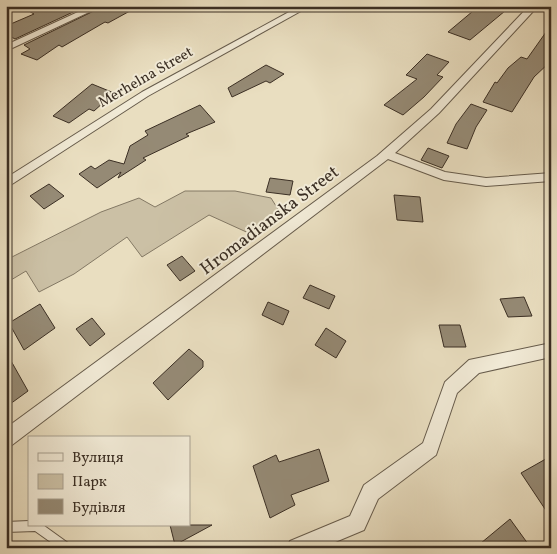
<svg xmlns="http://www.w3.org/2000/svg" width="557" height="554" viewBox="0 0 557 554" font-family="Vollkorn,serif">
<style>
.green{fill:#cbc0a5;stroke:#837864}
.building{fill:#958a75;stroke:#3b2f24}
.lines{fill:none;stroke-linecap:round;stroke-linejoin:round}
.lane-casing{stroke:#665b4b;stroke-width:2}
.street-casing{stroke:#665b4b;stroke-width:2}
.lane{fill:#f1ead6;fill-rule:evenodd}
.street{fill:#f1ead6;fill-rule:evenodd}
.labels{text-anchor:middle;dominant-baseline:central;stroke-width:4;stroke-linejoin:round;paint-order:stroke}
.far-street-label{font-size:15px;fill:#3b2f24;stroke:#f1ead6}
.street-label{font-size:18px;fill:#3b2f24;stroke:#f1ead6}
</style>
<rect width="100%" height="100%" fill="#e9dec0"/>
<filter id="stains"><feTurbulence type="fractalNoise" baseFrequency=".004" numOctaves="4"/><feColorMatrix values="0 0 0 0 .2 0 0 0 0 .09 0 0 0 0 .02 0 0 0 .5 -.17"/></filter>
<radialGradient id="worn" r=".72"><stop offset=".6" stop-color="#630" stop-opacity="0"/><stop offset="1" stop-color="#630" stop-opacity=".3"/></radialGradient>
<!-- green -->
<path class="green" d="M185 191H235L271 198 281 214 253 235 209 215 142 257 127 237 74 274 39 292 26 271 6 283V260L101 212 139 198 155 207Z"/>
<!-- building -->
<path class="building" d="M20 6H86L15 39 6 34V26L34 14Z
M104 6H139L108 23 105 22 62 47 59 45 37 60 21 54 30 49 24 45Z
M479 6H511L470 40 448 32Z
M551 25V61L534 77 512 112 483 102 495 82 497 83 508 68 521 57 527 59Z
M427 54 449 62 437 75 443 77 424 97 403 115 384 105 417 79 406 75Z
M266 65 284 74 270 83 266 81 232 97 228 88Z
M92 84 114 93 94 111 89 109 69 123 53 116Z
M471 104 487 110 476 127 467 149 447 143 456 124Z
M200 105 215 122 186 134 189 136 143 158 146 160 118 178 121 172 97 188 79 174 91 166 95 169 109 160 124 164 130 146 148 135 145 131Z
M428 148 449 156 442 168 421 160Z
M270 178 293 181 290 195 266 192Z
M49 184 64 196 44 209 30 196Z
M394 195 420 197 423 222 397 220Z
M182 256 195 271 180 281 167 265Z
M310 285 335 296 329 309 303 298Z
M524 297 532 316 508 317 500 299Z
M268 302 289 311 283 325 262 315Z
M40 304 55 328 24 350 9 323Z
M92 318 105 334 90 346 76 329Z
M439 325H460L466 347H444Z
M326 328 346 341 336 358 315 345Z
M189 349 203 361V367L168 400 153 383Z
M6 352 28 391 6 407Z
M319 449 329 481 291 495 295 505 270 518 253 466 276 455 279 462Z
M551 456V518L521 473Z
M510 519 531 548H475Z
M170 525H212L175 545Z"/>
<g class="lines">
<defs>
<path id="lane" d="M29 521V525H43L68 543 70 548H59L35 531 6 532V522Z"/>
<path id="street" d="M91 6H102L6 51V45Z
M300 6H310L148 96 6 188V178L142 92Z
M529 6H538L439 113 395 153 445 172 486 178 551 173V181L486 186 444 180 388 159 12 445 6 448V428L377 156 431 109Z
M551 343V357L479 373 457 393 436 455 378 499 364 530 321 548H287L290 541 350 516 364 485 423 443 445 382 469 360Z"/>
</defs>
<!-- lane casing -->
<use href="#lane" class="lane-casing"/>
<!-- street casing -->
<use href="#street" class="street-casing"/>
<!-- lane -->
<use href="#lane" class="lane"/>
<!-- street -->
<use href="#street" class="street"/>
</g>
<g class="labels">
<!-- far-street labels -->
<g class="far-street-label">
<text transform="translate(146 78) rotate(-30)">Merhelna Street</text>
</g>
<!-- street labels -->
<g class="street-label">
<text transform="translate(270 221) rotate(-37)">Hromadianska Street</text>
</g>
</g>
<!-- margin -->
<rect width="557" height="554" fill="none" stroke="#e9dec0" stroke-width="25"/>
<rect x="8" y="8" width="542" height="539" fill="none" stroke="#3b2f24" stroke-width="2.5"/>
<rect x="12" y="12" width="532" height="529" fill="none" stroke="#3b2f24"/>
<!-- legend -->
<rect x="28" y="436" width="162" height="90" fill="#f1ead6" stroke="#a89f8f"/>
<rect x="38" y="453" width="25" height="8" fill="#f1ead6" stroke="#a89f8f"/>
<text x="72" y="462" font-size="15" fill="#3b2f24">Вулиця</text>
<rect x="38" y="474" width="25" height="15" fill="#cbc0a5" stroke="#a89f8f"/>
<text x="72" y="486" font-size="15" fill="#3b2f24">Парк</text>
<rect x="38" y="499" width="25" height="15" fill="#958a75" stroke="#a89f8f"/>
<text x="72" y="512" font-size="15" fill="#3b2f24">Будівля</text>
<rect width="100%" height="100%" filter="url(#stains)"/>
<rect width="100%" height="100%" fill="url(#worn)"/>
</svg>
